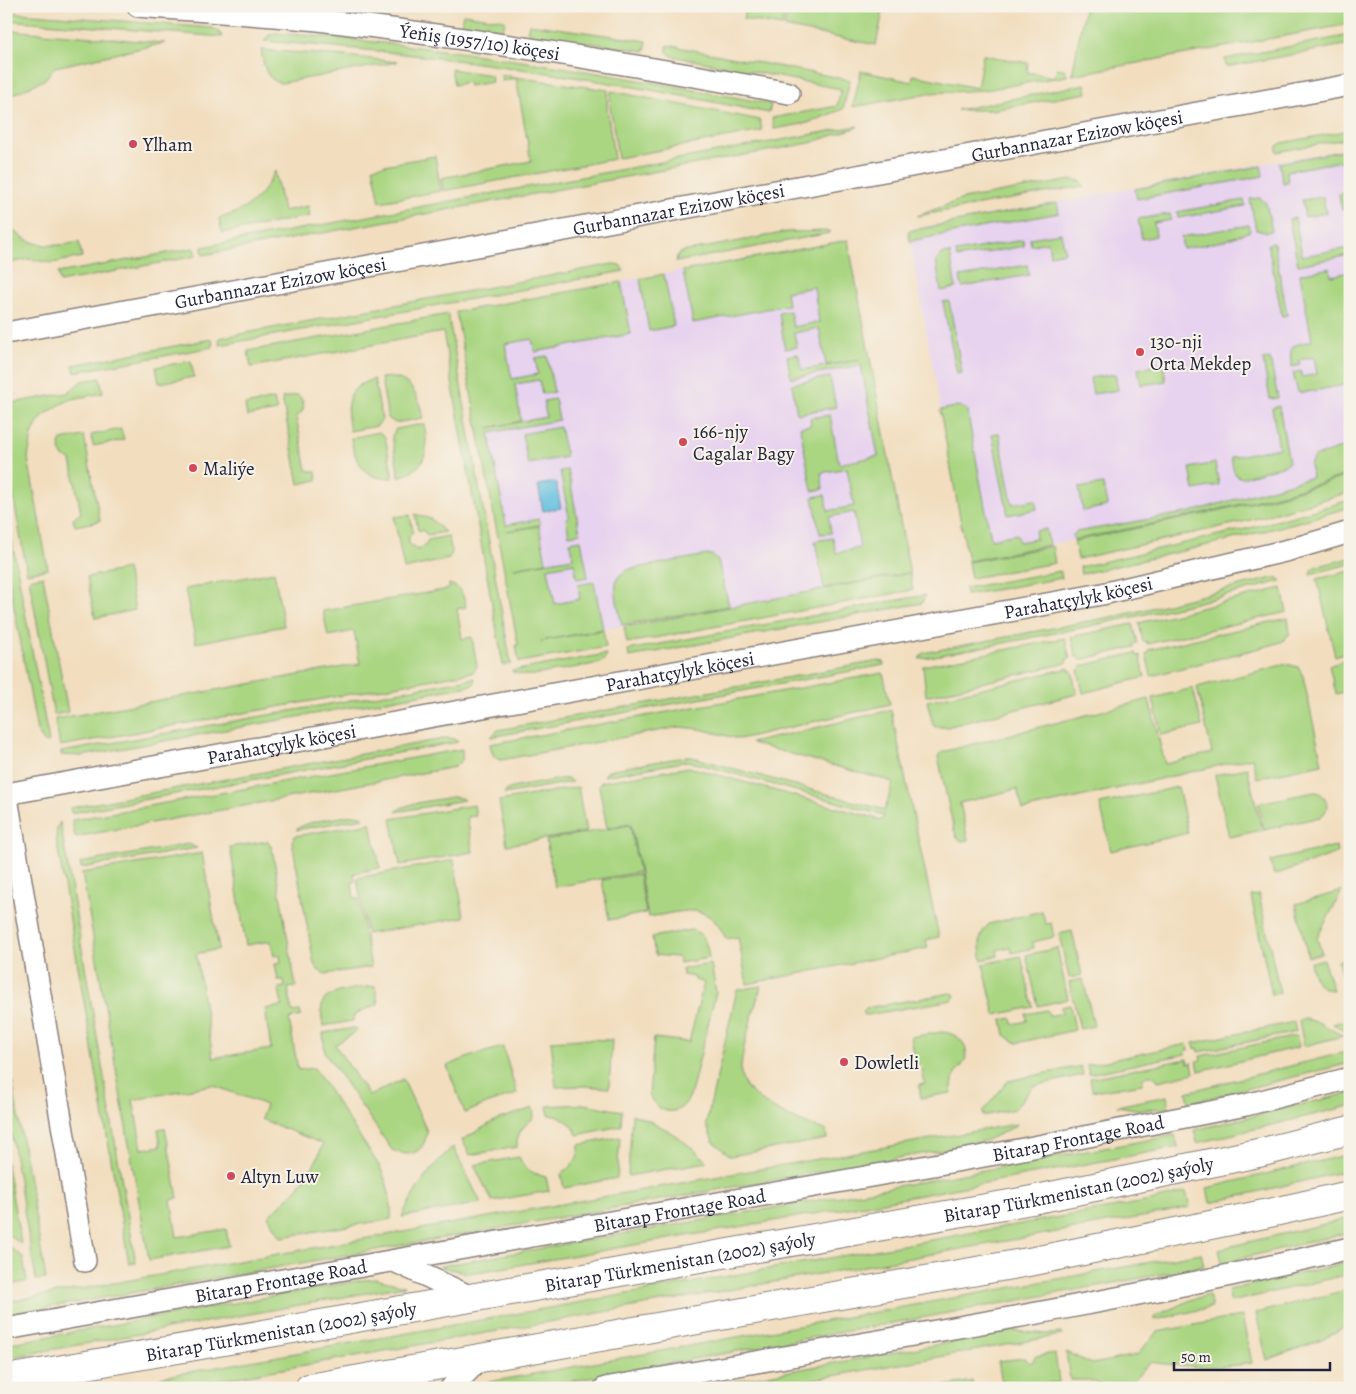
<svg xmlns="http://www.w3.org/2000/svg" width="1356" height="1394" font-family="Alegreya,serif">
  <rect width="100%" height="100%" fill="#f7f3e8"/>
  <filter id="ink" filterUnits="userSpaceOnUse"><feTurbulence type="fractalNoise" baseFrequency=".02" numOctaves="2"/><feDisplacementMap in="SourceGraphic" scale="10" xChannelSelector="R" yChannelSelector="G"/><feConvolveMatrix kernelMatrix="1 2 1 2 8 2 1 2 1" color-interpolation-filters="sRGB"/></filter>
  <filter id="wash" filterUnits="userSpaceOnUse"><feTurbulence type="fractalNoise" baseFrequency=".0096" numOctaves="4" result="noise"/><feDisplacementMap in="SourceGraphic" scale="20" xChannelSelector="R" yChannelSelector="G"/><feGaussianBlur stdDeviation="1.12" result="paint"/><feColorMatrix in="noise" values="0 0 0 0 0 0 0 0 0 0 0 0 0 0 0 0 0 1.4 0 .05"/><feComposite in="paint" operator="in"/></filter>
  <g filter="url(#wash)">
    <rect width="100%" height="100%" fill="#f2debf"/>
    <path fill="#e7d2ef" d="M1350,148V474L1272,497L1192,516L968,561L908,230Z
      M848,240L910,573L518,645L456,312Z"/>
    <path fill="#aad682" stroke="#667c5e" d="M309,6H376V12Z
      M746,6H786L782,26L743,19Z
      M788,6H884L876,45L784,27Z
      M1085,6H1350V24L1072,75Z
      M6,12L213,28L219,32L223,37L6,20Z
      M463,14L505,20L503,30L461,24Z
      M529,24L647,41L645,51L527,34Z
      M6,30L165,43L55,67L44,80L9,96L6,100Z
      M275,33C442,45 606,73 771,104L769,113C722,104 675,94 628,86C507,65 386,50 264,41L269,35Z
      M1350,35V44L1226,67L1225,59Z
      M667,45L850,80L843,109L808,123L774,129L772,118L837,106L841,89L672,56L667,52Z
      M261,50L345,56L397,62L281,83C264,79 264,64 261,50Z
      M983,55L1028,63L1027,72L1054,77L1057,68L1064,69L1067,74V76L985,90L930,93L853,107L861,71L912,82L913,75L977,88Z
      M451,69L491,75L492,82L469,86L468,82L454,85Z
      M501,75L608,90L607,107L614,159L443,191L441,178L531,161L516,78L502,81Z
      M1085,84L1087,93L992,110H957Z
      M611,91L760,120L762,131L618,158L610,106Z
      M857,126L858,127L810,143L203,255L202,247Z
      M1350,130V138L1277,152V146L1282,143Z
      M1350,149V171L1347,160L1287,171L1288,182L1283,183L1279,163Z
      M435,156L441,191L380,202L373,167Z
      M1261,166L1263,176L1137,199L1135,189Z
      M275,171L283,211L308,206L310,216L222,233L219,218C248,211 262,197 275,171Z
      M1072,180L1080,181L1084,186L917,216L963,199Z
      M1350,192V208L1342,210L1339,194Z
      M1323,197L1326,213L1305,217L1302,200Z
      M1260,198L1266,203L1272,231L1266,232L1256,230L1250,199Z
      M1244,200L1245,206L1178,218L1177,212Z
      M1057,203L1059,213L910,241L908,231Z
      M1170,214L1171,220L1154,223L1156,236L1142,239L1138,219Z
      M1295,218L1302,256L1350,248V255L1298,265L1289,219Z
      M6,222C27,248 49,248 79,242L82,257L52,263L29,259L6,264Z
      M1249,225L1250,231L1226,240L1183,249L1181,237Z
      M830,231V233L676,262L677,256L682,252L787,232Z
      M1061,233L1065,252L1050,255L1048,242L1031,245L1030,238Z
      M848,240L913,590L627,643L624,627L909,573L824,588L815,541L833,538L836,553L860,548L854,512L829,517L831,533L820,534L813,497L825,495L828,511L854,506L847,468L821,473L823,489L812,491L800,427L811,425L810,418L830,415L839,464L878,456L861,365L791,378L787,356L798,354L802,370L860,360L826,365L819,328L794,333L797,347L785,349L779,313L790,311L793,327L819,322L814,287L786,292L788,305L693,323L683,271Z
      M1023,240L1024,246L957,258L956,252Z
      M1274,243L1287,315L1282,316L1268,244Z
      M194,248L196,256L60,282L58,273Z
      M950,253L956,288L941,291L936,261L942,254Z
      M613,264L620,265L624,271L220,345L219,338Z
      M1027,265L1029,275L962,287L960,277Z
      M1330,268L1331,276L1350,272V384L1302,393L1298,392L1293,373L1301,371L1302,377L1317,374L1314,357L1299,360L1300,365L1292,367C1288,344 1293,345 1312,341L1300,274Z
      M664,274L674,326L649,331L640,279Z
      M621,282L631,334L535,352L532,339L505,344L512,379L538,374L535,358L547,356L554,392L542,394L539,380L515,384L521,421L488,428L546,417L544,401L555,399L559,420L489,433L506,525L539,519L540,525L507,531L539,526L546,562L514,568L573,558L570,542L581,540L588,577L577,579L574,563L548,568L555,604L580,599L578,585L594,582L603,629L541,641L603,630L606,647L519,662L516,645H518L456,312Z
      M949,301L962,373L957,374L943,302Z
      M448,314L511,664L503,665L443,332L251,367L248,351Z
      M212,339L213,347L75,372L73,365Z
      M1270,359L1278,398L1270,399L1263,360Z
      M191,361L194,377L159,383L156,367Z
      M1163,364L1166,381L1141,385L1138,369Z
      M1115,374L1118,390L1093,394L1090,378Z
      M830,377L836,407L797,414L792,384Z
      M100,378L103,393L72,399L61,404L43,416L36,426L32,435L28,458L48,569L27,573L6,456V404L67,393L82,381Z
      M381,378C410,374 418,394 423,418L395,423L388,418Z
      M374,379L382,419L377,426L350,431C345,406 345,387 374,379Z
      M298,395C306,402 305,412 296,417L307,470L316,472L317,480L299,484L282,398Z
      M274,399L277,411L247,416L245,405Z
      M960,406L967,410L991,539L1017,534L1019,542L1036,539L1035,531L1046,529L1049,545L968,561L940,410Z
      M1279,406L1289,462L1285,465L1242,478C1232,476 1233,465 1231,457L1279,448L1272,408Z
      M424,424C429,449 428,468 399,477L392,436L396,429Z
      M560,427L566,457L528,464L522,434Z
      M121,429L124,440L93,446L91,435Z
      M379,432L385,437L393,478C364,481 355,462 351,438Z
      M999,433L1012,504L1035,500L1037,509L1008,515L992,434Z
      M84,436L100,521L75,526L73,519L81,513L71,460L62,456L59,444L61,440Z
      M1350,445V474C1259,503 1167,521 1074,540L1073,535L1076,532L1191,512L1312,477L1310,464L1314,457Z
      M1215,463L1219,485L1194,490L1190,468Z
      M568,470L580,533L569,535L566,519L569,518L560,471Z
      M1350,475V492L1251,520L1078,559L1074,541C1167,522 1260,504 1350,475Z
      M1103,484L1107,506L1083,511L1079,488Z
      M1350,500V507C1261,534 1171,554 1081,574L1080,567L1254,527Z
      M6,509L49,742L45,743L37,731L6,564Z
      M415,514L431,519L445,532L427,535L424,531L418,530Z
      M410,515L413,532C409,535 408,539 409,544L418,550L426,545L428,540L448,536L452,552L449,559L404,569L394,517Z
      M1052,546L1055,563L971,578L968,562Z
      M707,555H712L718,561L729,606L622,625C620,614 611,585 619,576C622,573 626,571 630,569Z
      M1350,558V564L1310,574L1312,569L1315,567Z
      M127,569L135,610L95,618L87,577Z
      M1060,571L1062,578L966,595L965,588Z
      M1350,571V651L1335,656L1317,579Z
      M274,572L284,626L196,643L185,589Z
      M43,576L68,712L54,715L29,579Z
      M1273,578H1278L1281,581C1162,614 1040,636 919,659L923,653L1131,613Z
      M449,584C461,587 464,596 466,607L457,609L462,639L472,637L477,666L473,672L60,746L55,719L360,664L354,631L328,636L323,611L449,589Z
      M1282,588L1287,612L1147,644V641L1143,642L1139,623Z
      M925,595L922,603L629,657L628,650Z
      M1288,618L1290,633L1283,641L1275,644L1151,676L1146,654L1149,653L1148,650Z
      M1133,624L1138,643L1134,644L1135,647L1080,660L1079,657H1076L1071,637Z
      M1065,638L1070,659H1066L1067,663L926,696L923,666Z
      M1136,653L1137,656L1140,655L1145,677L1083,693L1078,670L1081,669V666Z
      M606,654V658L600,663L534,675H523L512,672V671Z
      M1350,658V720L1343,692L1336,694L1329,666Z
      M879,661L883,662L884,665L491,737L498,730Z
      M1286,664L1298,667L1303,676L1322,764L1257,778L1252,758L1023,810L1017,789L960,803L968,840L962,841L957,838L954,830L938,756L942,752L1149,699L1165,764L1212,753L1197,687Z
      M1069,668V671H1072L1077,694L947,727H935L933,725L927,701Z
      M883,673L890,704L739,739L700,729L679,727L501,760C492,758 492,752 490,744Z
      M475,678L474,684L469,686L81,756L61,755V752Z
      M1193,688L1202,726L1161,735L1153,698Z
      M891,710L939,937L926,940L928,948L747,984L738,937L726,939C708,899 684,912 648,917L631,824L607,828L599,786L601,782L689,767L882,820L884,815L688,761L604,776L607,772L614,769L685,757H692L885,810L893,782L751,743Z
      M448,738L454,739L458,742L71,813L70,808Z
      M462,749V760L455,767L75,837L72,820Z
      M1247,768L1262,830L1229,837L1215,775Z
      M560,779H569L572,782L504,794L506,791L512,788Z
      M578,787L586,832L507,845L499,801Z
      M1178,787L1188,833L1111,851L1100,804Z
      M1315,792L1320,793C1328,800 1330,811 1320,817L1264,830L1258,803Z
      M452,797L461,798L464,800L396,812C402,803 439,800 452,797Z
      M474,805L476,816L467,817L473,852L400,865L391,819Z
      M353,815L362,816L364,818L296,830C303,821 340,818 353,815Z
      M60,822L136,1263L129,1264L56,838L57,828Z
      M371,823L380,868L354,873L355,882L352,883L354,898H358L371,967L325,974L318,970L314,964L292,841L295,836Z
      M630,825L639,872L555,887L546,840Z
      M268,841L272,848L296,987L288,988L292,1012L300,1011L301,1016L289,1019L298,1070L314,1068L380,1167C388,1185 392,1199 391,1219L281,1237L268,1216C294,1194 312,1176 323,1144L261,1119L266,1105L212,1085L133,1100L142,1149L161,1146L158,1129L165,1128L178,1198L171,1200L177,1237L226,1229L229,1246L149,1260L82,873L202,853L219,949L196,954L213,1058L271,1049L265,1009L282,1006L279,988L285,987L284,980H278L275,964L281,963L280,955L274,956L271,941L246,945L230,847Z
      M189,844L197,848L81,868L80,863Z
      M1336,846L1337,853L1274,875L1270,861Z
      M454,860L464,917L367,934L357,878Z
      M639,874L646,913L609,920L602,880Z
      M1342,891L1317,938L1322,953L1308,957L1296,904Z
      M1259,895L1280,993L1272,995L1251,896Z
      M1042,911L1046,924L1051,923L1054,937L1033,942L1034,948L1012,953L1010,947L997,950L998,956L982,960C979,946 978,934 989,924Z
      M691,930C705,933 707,945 709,958L680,963L679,958L676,957L655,955L652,937Z
      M1072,931L1082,975L1069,978L1059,934Z
      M1057,948L1068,999L1038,1006L1026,955Z
      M1021,956L1033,1007L995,1015L983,964Z
      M1350,957V985L1345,986L1338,961Z
      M1323,959L1333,990C1316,989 1314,977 1310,963Z
      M711,964L716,992L691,1093C683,1116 660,1118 649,1095L654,1038L689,1042L704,983L695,980V977L683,975L682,969Z
      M1083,979L1094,1026L1080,1029L1069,982Z
      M375,986L378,1004L355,1014L353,1018V1021L323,1026C322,1019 320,1009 323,1002C329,990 362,988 375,986Z
      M761,986C756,1004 736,1064 742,1079C750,1102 804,1125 826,1130L827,1139L730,1156L713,1141L706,1124L737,990Z
      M951,993L954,994L955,996L952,1000L867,1015H864L863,1012L866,1008Z
      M1070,1005L1075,1030L1017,1043L1005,1035L1002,1020L1012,1018L1013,1024L1027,1021L1026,1014L1047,1010L1049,1016L1062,1013L1061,1007Z
      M1305,1019L1320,1023L1343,1036L1304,1046L1299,1021Z
      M1350,1019V1034L1333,1024Z
      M1294,1022L1296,1032L1199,1052L1198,1048L1195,1049L1193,1043Z
      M356,1028L358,1030L335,1045L369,1096L403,1079L427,1131C425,1152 411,1159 392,1150L325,1053L323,1033Z
      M941,1032C958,1032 973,1047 963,1064C961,1068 957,1070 955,1073C953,1080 952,1087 951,1093L921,1098L919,1085L925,1084L921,1064H916L911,1037Z
      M1297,1036L1299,1047L1199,1071L1197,1061L1201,1060L1200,1056Z
      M581,1039L612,1040L609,1088L584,1086L556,1087L551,1041Z
      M1187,1044L1189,1050L1185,1051L1186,1054L1089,1074L1087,1065Z
      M6,1045L46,1279L36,1280L6,1105Z
      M503,1047L517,1094L491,1102L465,1113L447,1066L474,1055Z
      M1350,1051V1063L1189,1103L1187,1092Z
      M1187,1059L1188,1063H1192L1194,1073L1158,1081C1153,1072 1143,1073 1142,1084L1100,1091L1092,1090L1090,1078Z
      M1081,1066L1083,1075L1033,1086L1015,1109L983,1116V1111L1008,1081Z
      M1350,1093V1106L1197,1143L1194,1130Z
      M1167,1096L1169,1108L1141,1110L1117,1106Z
      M584,1104L622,1111L621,1126L577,1135C573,1122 562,1117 549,1115L547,1106Z
      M533,1108L534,1118C524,1125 516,1133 517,1147L470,1155L462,1140L496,1120Z
      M632,1114C661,1124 686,1140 707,1162L628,1176Z
      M1016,1124V1126L987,1140L972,1145L6,1315V1302Z
      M1175,1135L1178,1147L883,1202L490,1270L468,1273L440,1267V1266L881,1189Z
      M620,1137L617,1178L564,1188L561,1174C571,1166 580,1159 579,1145Z
      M453,1147L481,1203L402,1217C414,1190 431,1166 453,1147Z
      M1350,1154V1170L1210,1203L1207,1188Z
      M519,1157C524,1169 533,1174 546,1177L549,1191L492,1201L474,1165Z
      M6,1160L21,1244L6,1233Z
      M1186,1192L1190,1207L1153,1215L175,1388H163L161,1377L1150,1201Z
      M1350,1218V1232L1222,1263L1219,1249Z
      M6,1245L23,1257L27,1282L6,1285Z
      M1201,1253L1204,1266L1180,1271L534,1388H476L489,1382Z
      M1350,1262V1274L1231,1302L1228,1290Z
      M376,1279L405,1286L6,1358V1344L363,1280Z
      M1350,1289V1323L1324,1339L1267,1360L1256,1313Z
      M1209,1295L1212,1307L1155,1320V1316L1193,1299Z
      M1242,1316L1252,1363C1217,1369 1185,1367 1150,1362L1127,1388H1106L1098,1383L1089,1380H1070L1066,1352L1092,1364L1137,1355L1157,1332Z
      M1013,1331L1048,1334L1061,1333L1062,1335L765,1388H695Z
      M1055,1353L1059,1382L1015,1388H1003L998,1361L1024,1358L1029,1363L1032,1362L1036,1356Z
      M972,1381L973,1388H934Z"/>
    <path fill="#60bfdf" stroke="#41708d" d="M556,482L561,508L543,511L538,485Z"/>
  </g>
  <g filter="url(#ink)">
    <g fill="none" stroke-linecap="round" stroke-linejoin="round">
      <defs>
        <g id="street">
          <path id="s1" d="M138,6C201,11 264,14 326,21C482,39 636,65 789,93"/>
          <path id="s2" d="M6,333L1350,85"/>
          <path d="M6,792L85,1261"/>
          <path id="s3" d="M6,794L1102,594L1289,550L1350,532"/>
          <path d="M394,1261L471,1297"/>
          <path id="s4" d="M6,1329L1018,1150L1246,1105L1350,1078"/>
          <path d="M451,1388L482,1357"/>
          <path d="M605,1388C854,1344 1104,1307 1350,1248"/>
        </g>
        <g id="primary">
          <path id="s5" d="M6,1379L1032,1200L1263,1152L1350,1130"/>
          <path d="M309,1388L1034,1261L1274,1212L1350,1195"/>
        </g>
      </defs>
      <use href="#street" stroke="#8a807d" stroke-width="24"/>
      <use href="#primary" stroke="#8a807d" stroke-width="30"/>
      <use href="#street" stroke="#fff" stroke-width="21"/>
      <use href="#primary" stroke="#fff" stroke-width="28"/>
    </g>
  </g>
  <g fill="#d1495b" stroke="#f7f3e8" stroke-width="2">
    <circle cx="133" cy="144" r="5"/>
    <circle cx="1140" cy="352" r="5"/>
    <circle cx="683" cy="442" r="5"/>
    <circle cx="193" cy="468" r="5"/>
    <circle cx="844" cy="1062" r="5"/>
    <circle cx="231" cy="1176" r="5"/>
  </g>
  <g text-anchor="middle" stroke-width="4" stroke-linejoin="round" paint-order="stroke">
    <g font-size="19" fill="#22223b" stroke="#f7f3e8">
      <text dy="7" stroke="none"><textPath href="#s1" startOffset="344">Ýeňiş (1957/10) köçesi</textPath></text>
      <text dy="7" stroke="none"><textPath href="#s2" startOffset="1089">Gurbannazar Ezizow köçesi</textPath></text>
      <text dy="7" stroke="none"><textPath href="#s2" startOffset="684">Gurbannazar Ezizow köçesi</textPath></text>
      <text dy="7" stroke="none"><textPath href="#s2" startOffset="279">Gurbannazar Ezizow köçesi</textPath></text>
      <text dy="7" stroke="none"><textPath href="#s3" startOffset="1090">Parahatçylyk köçesi</textPath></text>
      <text dy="7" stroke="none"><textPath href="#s3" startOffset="685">Parahatçylyk köçesi</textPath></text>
      <text dy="7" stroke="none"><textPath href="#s3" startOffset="280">Parahatçylyk köçesi</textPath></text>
      <text dy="7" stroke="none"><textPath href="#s4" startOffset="1089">Bitarap Frontage Road</textPath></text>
      <text dy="7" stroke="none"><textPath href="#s5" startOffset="1089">Bitarap Türkmenistan (2002) şaýoly</textPath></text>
      <text dy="7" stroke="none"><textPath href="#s4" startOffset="684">Bitarap Frontage Road</textPath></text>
      <text dy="7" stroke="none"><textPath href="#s5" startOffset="684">Bitarap Türkmenistan (2002) şaýoly</textPath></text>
      <text dy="7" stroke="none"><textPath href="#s4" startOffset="279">Bitarap Frontage Road</textPath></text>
      <text dy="7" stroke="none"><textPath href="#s5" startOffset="279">Bitarap Türkmenistan (2002) şaýoly</textPath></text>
    </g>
    <g font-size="19" fill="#22223b" stroke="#f7f3e8" text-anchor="start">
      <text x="143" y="151">Ylham</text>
      <text x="1150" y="348">130-nji<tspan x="1150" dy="22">Orta Mekdep</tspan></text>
      <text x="693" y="438">166-njy<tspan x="693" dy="22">Cagalar Bagy</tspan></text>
      <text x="203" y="475">Maliýe</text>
      <text x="854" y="1069">Dowletli</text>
      <text x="241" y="1183">Altyn Luw</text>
    </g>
  </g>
  <rect width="1356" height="1394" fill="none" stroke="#f7f3e8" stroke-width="25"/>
  <path d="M1174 1362v8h156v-8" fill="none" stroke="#22223b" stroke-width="2.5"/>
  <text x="1181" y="1362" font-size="15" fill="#22223b" stroke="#f7f3e8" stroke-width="4" paint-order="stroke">50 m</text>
</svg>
